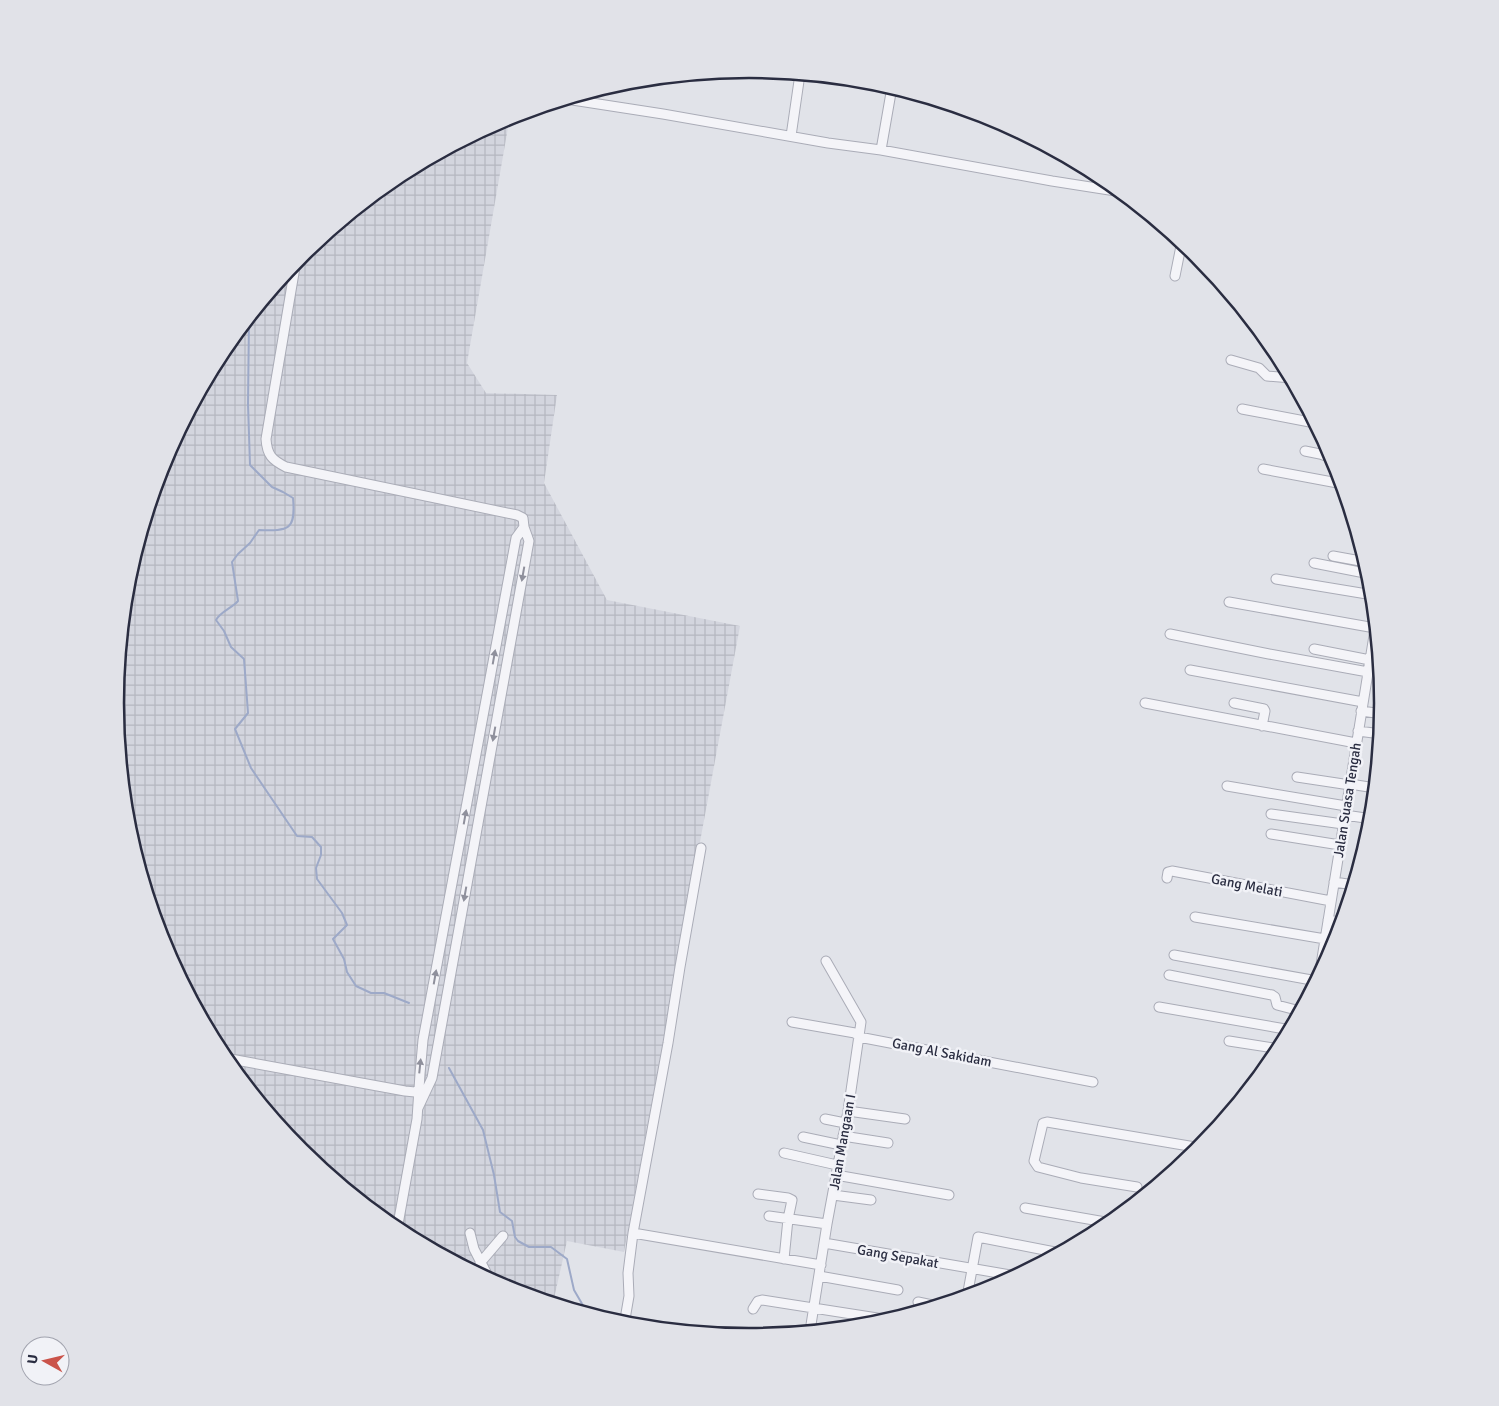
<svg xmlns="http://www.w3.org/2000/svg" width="1499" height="1406" font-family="Signika,sans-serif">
  <defs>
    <pattern id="industrial-grid" width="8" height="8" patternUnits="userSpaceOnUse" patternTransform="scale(1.25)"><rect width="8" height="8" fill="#d3d5de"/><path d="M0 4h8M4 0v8" fill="none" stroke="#b5b7c0"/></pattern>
  </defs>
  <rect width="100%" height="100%" fill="#e1e3e9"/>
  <path fill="url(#industrial-grid)" d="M510,116L467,363L486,393L557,395L544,483L607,600L740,626L624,1252L567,1241L553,1303L507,1289L397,1230L301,1151L222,1055L163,945L127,826L115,703L128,579L164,460L222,350L301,254L397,175Z"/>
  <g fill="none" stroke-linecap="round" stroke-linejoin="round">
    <path stroke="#9da9c8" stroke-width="2" d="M249,318L248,404L250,465L272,487L283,492L293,498C296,530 289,531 259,530L250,543L238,554L232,562L238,601C232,608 220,612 216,620L224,631L231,647L244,659L248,713L235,729L251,768L297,836L312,837L321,847V855L316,868L317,879L342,913L347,925L333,939L344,959L347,972L356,986L371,993H384L409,1003
      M449,1068L483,1130L494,1175L500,1212L512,1221L515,1237L518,1241L529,1247H551L567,1259L574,1290L588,1314"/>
    <defs>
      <path id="minor" d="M566,99L663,114L828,143L881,150L1052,181L1122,192
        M791,136L800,74
        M881,150L892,87
        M296,261L266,439C267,455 272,460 286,467L517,515L523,518L524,527L529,541L432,1078L418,1108
        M1175,276L1182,241
        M1231,360L1259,368L1267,376L1292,378
        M1242,409L1315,423
        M1305,451L1320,454L1335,459
        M1263,469L1343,484
        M1333,556L1366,562
        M1314,563L1370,574
        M1276,579L1373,595
        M1229,602L1375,628
        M1170,634L1269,654L1368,672
        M1314,649L1370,660
        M1369,665L1380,667
        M1190,670L1363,702
        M1145,703L1356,743
        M1234,703L1264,709L1265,711L1262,726
        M1361,711L1383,714
        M1358,731L1381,734
        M1297,777L1350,785
        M1350,784L1375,788
        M1227,786L1346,806
        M1271,814L1343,824
        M1345,815L1372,819
        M1271,834L1340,845
        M1167,878L1168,872L1172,871L1331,901
        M1334,882L1354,885
        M1195,917L1325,939
        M1328,920L1343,922
        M1174,955L1317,981
        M1169,975L1272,995L1275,997L1277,1005L1300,1011
        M1319,977L1376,623
        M1159,1007L1291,1030
        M792,1022L855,1033L859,1037L1093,1082
        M1229,1041L1280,1049
        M225,1058L405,1091L425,1093
        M848,1111L905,1119
        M825,1119L845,1123
        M843,1136L888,1143
        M803,1137L841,1145
        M784,1153L837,1165
        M836,1175L949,1195
        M1137,1187L1081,1178L1038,1167L1034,1161L1043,1123L1047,1122L1201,1148
        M758,1194L788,1198L792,1200L788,1219L784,1259
        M833,1195L871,1200
        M1025,1208L1111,1223
        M769,1216L827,1224
        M397,1230L417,1119L420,1074L423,1040L516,538L524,527
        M470,1233L474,1249L490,1280
        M633,1233L821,1265
        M824,1243L1016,1276
        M480,1263L503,1236
        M819,1276L898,1290
        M967,1297L978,1237L1060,1253
        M918,1302L937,1306
        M753,1309L758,1301L762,1300L890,1320
        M624,1325L629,1296L628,1273L633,1233L668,1043L680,967L701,848
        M810,1331L827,1224L848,1111L861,1022L826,961"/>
    </defs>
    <use href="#minor" stroke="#aaacb7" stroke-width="11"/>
    <use href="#minor" stroke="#f4f4f8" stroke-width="9"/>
  </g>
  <defs><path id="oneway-solid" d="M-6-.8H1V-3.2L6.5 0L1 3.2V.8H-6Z" transform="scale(1.25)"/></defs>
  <g fill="#8f909c">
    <use href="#oneway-solid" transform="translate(523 574) rotate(100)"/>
    <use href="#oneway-solid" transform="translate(494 657) rotate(-80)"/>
    <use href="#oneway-solid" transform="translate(494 734) rotate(100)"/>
    <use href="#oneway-solid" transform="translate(465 817) rotate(-80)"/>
    <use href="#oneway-solid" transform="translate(465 894) rotate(100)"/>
    <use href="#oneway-solid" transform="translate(435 977) rotate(-80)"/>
    <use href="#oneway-solid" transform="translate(420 1066) rotate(-84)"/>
  </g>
  <g text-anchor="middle" stroke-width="5" stroke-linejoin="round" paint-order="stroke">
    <g font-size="14" fill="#2a2d41" stroke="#f1f2f7">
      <text transform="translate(1347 800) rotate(-81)" y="5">Jalan Suasa Tengah</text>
      <text transform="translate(1247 885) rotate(11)" y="5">Gang Melati</text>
      <text transform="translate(942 1052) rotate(11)" y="5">Gang Al Sakidam</text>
      <text transform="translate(842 1142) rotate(-80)" y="5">Jalan Mangaan I</text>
      <text transform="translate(898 1256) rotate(10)" y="5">Gang Sepakat</text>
    </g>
  </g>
  <path d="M0 0H1499V1406H0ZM124 703a625 625 0 1 1 1250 0a625 625 0 1 1-1250 0Z" fill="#e1e2e8" fill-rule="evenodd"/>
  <path fill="none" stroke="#2a2d41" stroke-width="2.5" d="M124 703a625 625 0 1 1 1250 0a625 625 0 1 1-1250 0Z"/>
  <g transform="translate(45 1361) rotate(278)"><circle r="24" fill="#f1f2f7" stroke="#a1a3ae"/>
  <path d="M0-4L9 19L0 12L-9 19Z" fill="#ca534a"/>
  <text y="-8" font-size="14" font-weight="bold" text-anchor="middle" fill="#2a2d41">U</text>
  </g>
</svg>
